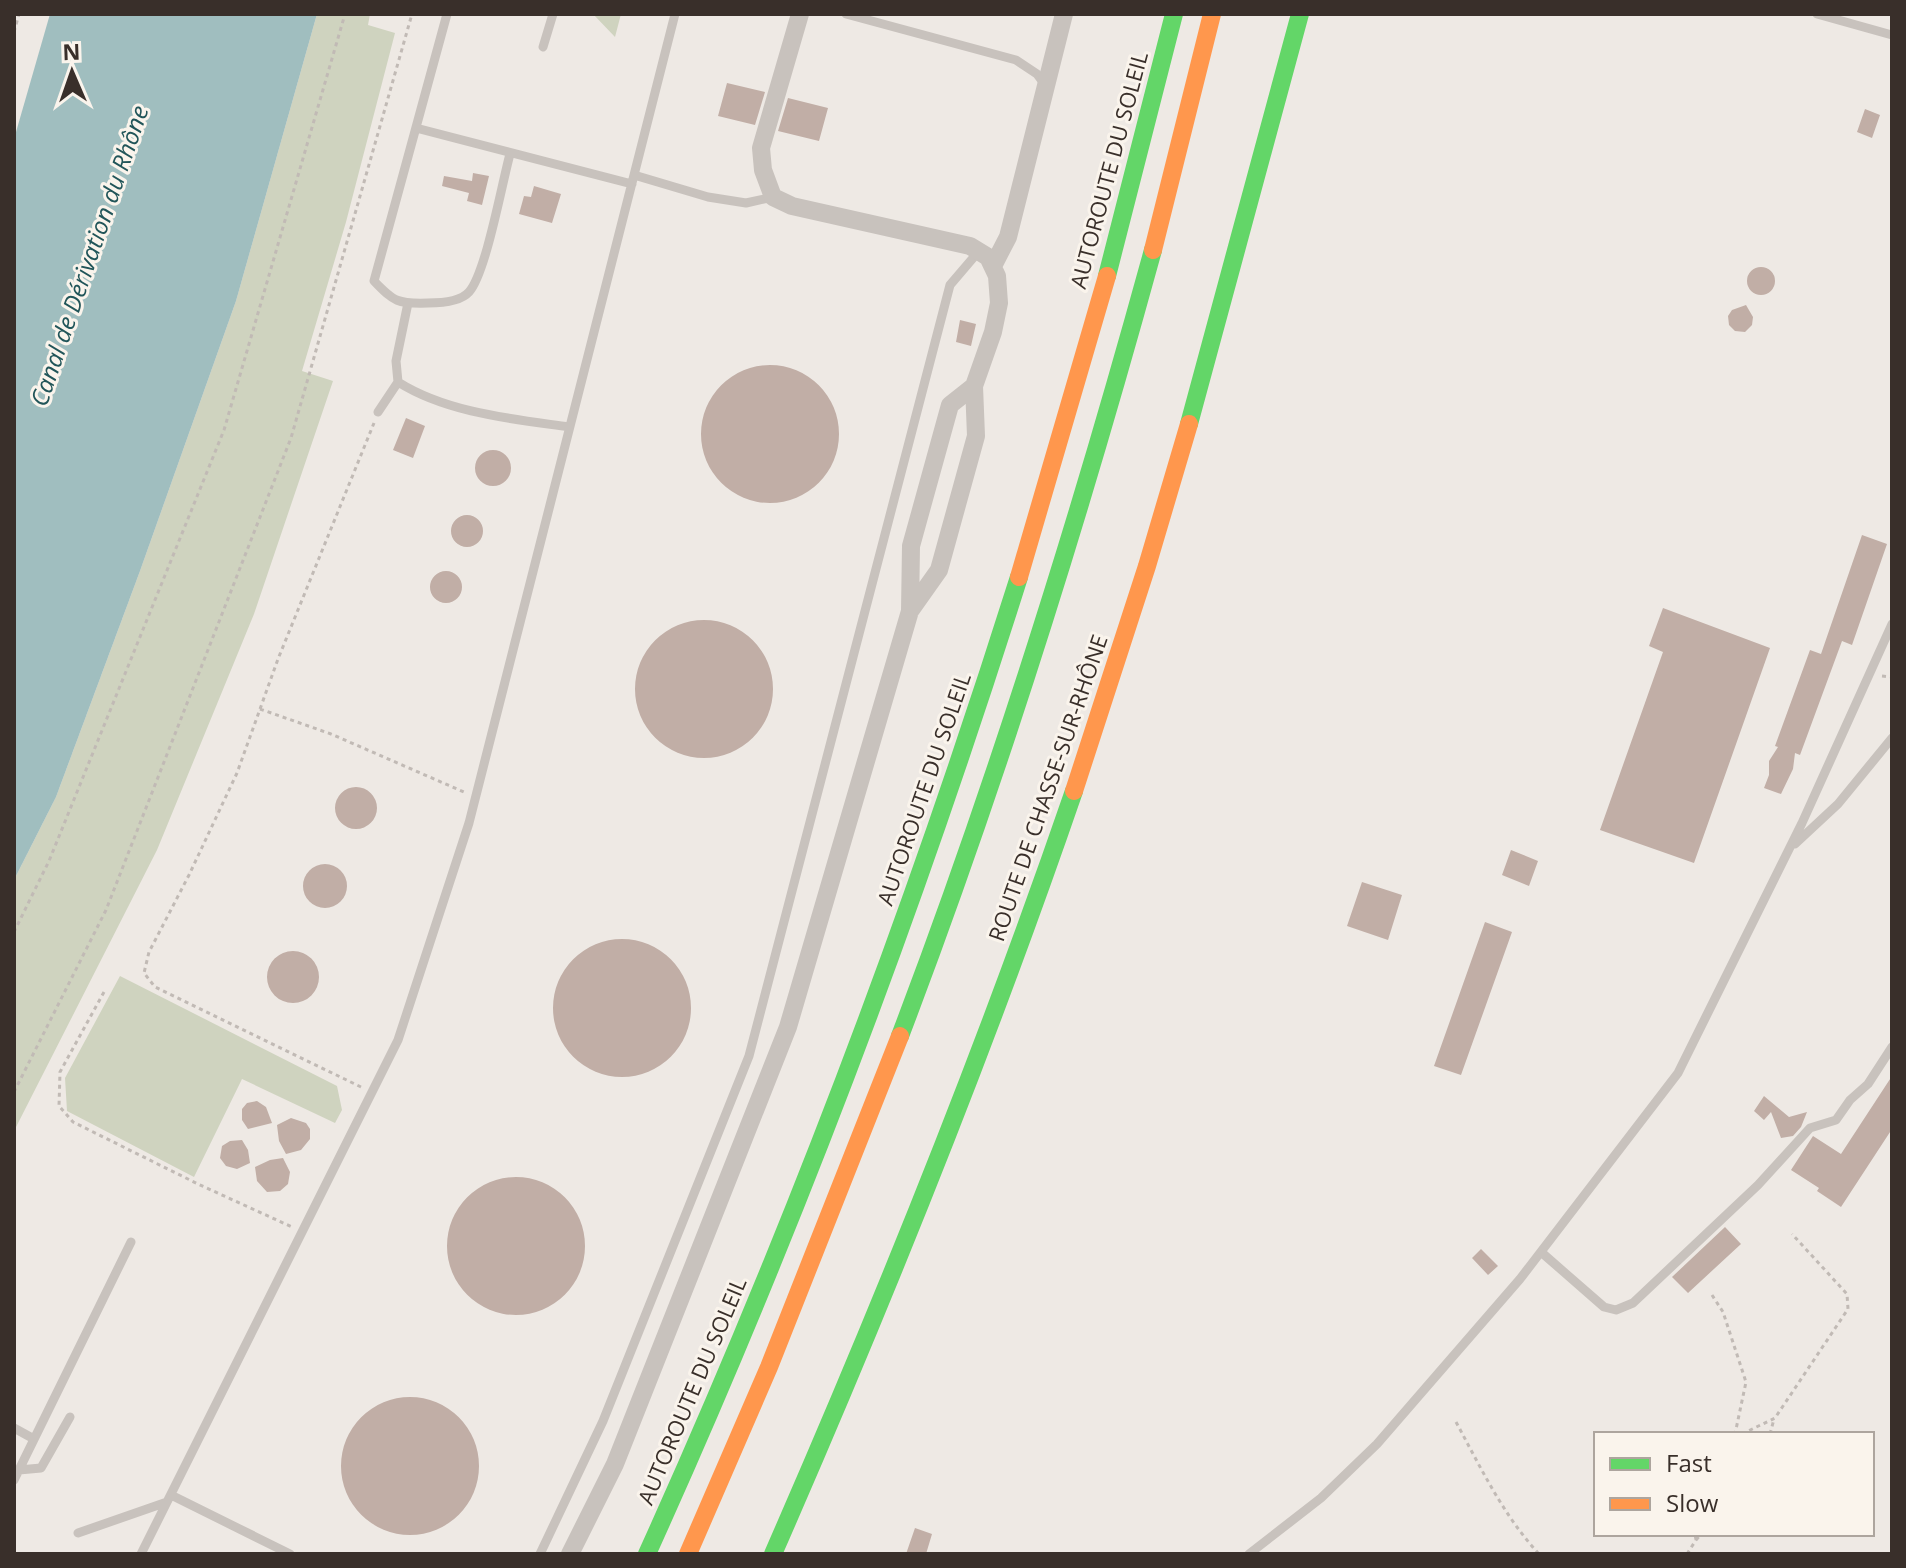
<svg xmlns="http://www.w3.org/2000/svg" width="1906" height="1568" font-family="'Open Sans',sans-serif">
  <rect width="100%" height="100%" fill="#eee9e4"/>
  <path fill="#cfd3bf" d="M317,14H370L368,25L395,33L346,222L302,371L333,381L254,614L157,850L14,1131V880L56,797L140,571L236,301Z
    M593,14H621L615,37Z
    M120,976L337,1086L342,1110L335,1123L242,1079L194,1177L67,1111L65,1078Z"/>
  <path fill="#a0bebf" d="M50,14H317L236,301L140,571L56,797L14,880V139Z"/>
  <path fill="#c1aea6" d="M727,83L765,92L755,125L718,116Z
    M788,98L828,108L819,141L778,131Z
    M1865,109L1880,115L1872,138L1857,132Z
    M473,173L489,176L482,205L467,201L469,193L442,186L444,176L472,181Z
    M534,186L561,194L552,223L519,214L524,196L531,197Z
    M1747 281a14 14 0 1 1 28 0a14 14 0 1 1-28 0Z
    M1746,305L1753,317L1752,325L1745,332L1735,331L1729,325L1728,316L1732,310Z
    M960,320L976,324L971,346L956,342Z
    M701 434a69 69 0 1 1 138 0a69 69 0 1 1-138 0Z
    M406,418L425,426L413,458L393,450Z
    M475 468a18 18 0 1 1 36 0a18 18 0 1 1-36 0Z
    M451 531a16 16 0 1 1 32 0a16 16 0 1 1-32 0Z
    M1862,535L1887,544L1852,645L1842,641L1800,755L1795,753L1793,769L1781,794L1764,788L1769,775V761L1778,747L1775,746L1810,650L1821,654Z
    M430 587a16 16 0 1 1 32 0a16 16 0 1 1-32 0Z
    M1663,608L1770,648L1694,863L1600,830L1663,652L1649,646Z
    M635 689a69 69 0 1 1 138 0a69 69 0 1 1-138 0Z
    M335 808a21 21 0 1 1 42 0a21 21 0 1 1-42 0Z
    M1511,850L1538,861L1529,886L1502,875Z
    M303 886a22 22 0 1 1 44 0a22 22 0 1 1-44 0Z
    M1362,882L1402,895L1388,940L1347,926Z
    M1485,922L1512,932L1461,1075L1434,1066Z
    M553 1008a69 69 0 1 1 138 0a69 69 0 1 1-138 0Z
    M267 977a26 26 0 1 1 52 0a26 26 0 1 1-52 0Z
    M1892,1076V1129L1841,1207L1817,1191L1819,1188L1791,1170L1813,1136L1841,1154Z
    M1764,1096L1789,1117L1807,1112L1801,1127L1793,1136L1781,1138L1771,1112L1764,1120L1754,1111Z
    M257,1101L266,1107L272,1123L248,1129L242,1120V1109L247,1103Z
    M291,1118L306,1123L310,1129V1139L301,1150L286,1154L279,1141L277,1125Z
    M242,1140L248,1150L250,1163L237,1169L226,1166L220,1158L222,1146L230,1141Z
    M283,1158L290,1172L288,1184L280,1191L267,1192L257,1181L255,1167L270,1160Z
    M447 1246a69 69 0 1 1 138 0a69 69 0 1 1-138 0Z
    M1725,1227L1741,1244L1688,1293L1672,1277Z
    M1481,1249L1498,1266L1488,1275L1472,1258Z
    M341 1466a69 69 0 1 1 138 0a69 69 0 1 1-138 0Z
    M915,1528L932,1534L926,1554H906Z"/>
  <g fill="none" stroke-linecap="round" stroke-linejoin="round">
    <path stroke="#c1bab5" stroke-width="3" stroke-dasharray="4 4" stroke-linecap="butt" d="M14,32L19,14
      M1882,676L1892,677
      M260,709L331,734L464,792
      M14,932L49,861L224,430L345,14
      M104,992L60,1072L59,1106L73,1122L198,1184L292,1227
      M361,1087L155,987L144,973L149,952L189,875L237,773L278,659L374,423
      M14,1092L106,910L291,438L412,14
      M1712,1295L1723,1312L1746,1382L1735,1434
      M1456,1422C1481,1468 1503,1515 1539,1554
      M1742,1434L1775,1418L1848,1309L1847,1294L1792,1234
      M1770,1434L1774,1419
      M1696,1540L1701,1534
      M1687,1554L1696,1540L1695,1534"/>
    <path stroke="#c8c2bd" stroke-width="9" d="M447,14L374,281C394,302 398,304 428,303C441,303 460,302 469,292C486,273 502,183 510,154
      M846,14L1016,60L1037,74L1046,86
      M1817,14L1892,35
      M543,47L553,14
      M416,128L632,184
      M634,175L708,197L746,203L773,197
      M408,303L396,361L398,382C447,413 513,419 569,427
      M378,412L398,382
      M1795,844L1838,804L1892,738
      M1541,1252L1604,1307L1616,1310L1633,1303L1758,1185L1810,1128L1836,1120L1850,1100L1868,1084L1892,1047
      M14,1428L34,1439
      M19,1470L41,1468L70,1417
      M14,1480L131,1242
      M171,1495L290,1554
      M78,1533L167,1502
      M141,1554L398,1040L469,823L675,14
      M540,1554L603,1421L749,1056L950,285L979,251
      M1249,1554L1321,1498L1377,1444L1520,1279L1678,1073L1802,823L1892,624"/>
    <path stroke="#c8c2bd" stroke-width="18" d="M993,266L1008,237L1064,14
      M910,611L911,546L950,405L974,386
      M570,1554L615,1464L788,1027L910,611L939,570L976,436L974,386L993,332L999,303L997,276L988,257L970,246L792,206L773,197L763,170L761,148L800,14"/>
    <path stroke="#63d668" stroke-width="18" d="M1107,276L1174,14
      M1189,424L1300,14
      M900,1036C998,779 1080,516 1153,250
      M647,1554C791,1236 914,910 1019,577
      M773,1554C883,1303 985,1050 1074,791"/>
    <path stroke="#ff974d" stroke-width="18" d="M1153,250L1212,14
      M1019,577L1107,276
      M1074,791L1147,566L1189,424
      M688,1554L769,1367L900,1036"/>
  </g>
  <g text-anchor="middle" stroke-width="6" stroke-linejoin="round" paint-order="stroke">
    <g font-size="22" fill="#392f2a" stroke="#faf4ec">
      <text transform="translate(1109 170) rotate(-75)" y="8">AUTOROUTE DU SOLEIL</text>
      <text transform="translate(1048 788) rotate(-71)" y="8">ROUTE DE CHASSE-SUR-RHÔNE</text>
      <text transform="translate(924 789) rotate(-71)" y="8">AUTOROUTE DU SOLEIL</text>
      <text transform="translate(692 1391) rotate(-67)" y="8">AUTOROUTE DU SOLEIL</text>
    </g>
    <g font-size="24" font-style="italic" fill="#215559" stroke="#faf4ec">
      <text transform="translate(90 256) rotate(-71)" y="8">Canal de Dérivation du Rhône</text>
    </g>
  </g>
  <rect width="1906" height="1568" fill="none" stroke="#392f2a" stroke-width="32"/>
  <rect x="1594" y="1432" width="280" height="104" fill="#faf4ec" stroke="#ada59e" stroke-width="2"/>
  <rect x="1610" y="1458" width="40" height="12" fill="#63d668" stroke="#ada59e" stroke-width="2"/>
  <text x="1666" y="1472" font-size="24" fill="#392f2a">Fast</text>
  <rect x="1610" y="1498" width="40" height="12" fill="#ff974d" stroke="#ada59e" stroke-width="2"/>
  <text x="1666" y="1512" font-size="24" fill="#392f2a">Slow</text>
  <g transform="translate(72 72) rotate(358)" stroke="#faf4ec" stroke-width="6" paint-order="stroke">
  <path d="M0-6L14 30L0 20L-14 30Z" fill="#392f2a"/>
  <text y="-12" font-size="22" font-weight="bold" text-anchor="middle" fill="#392f2a">N</text>
  </g>
</svg>
